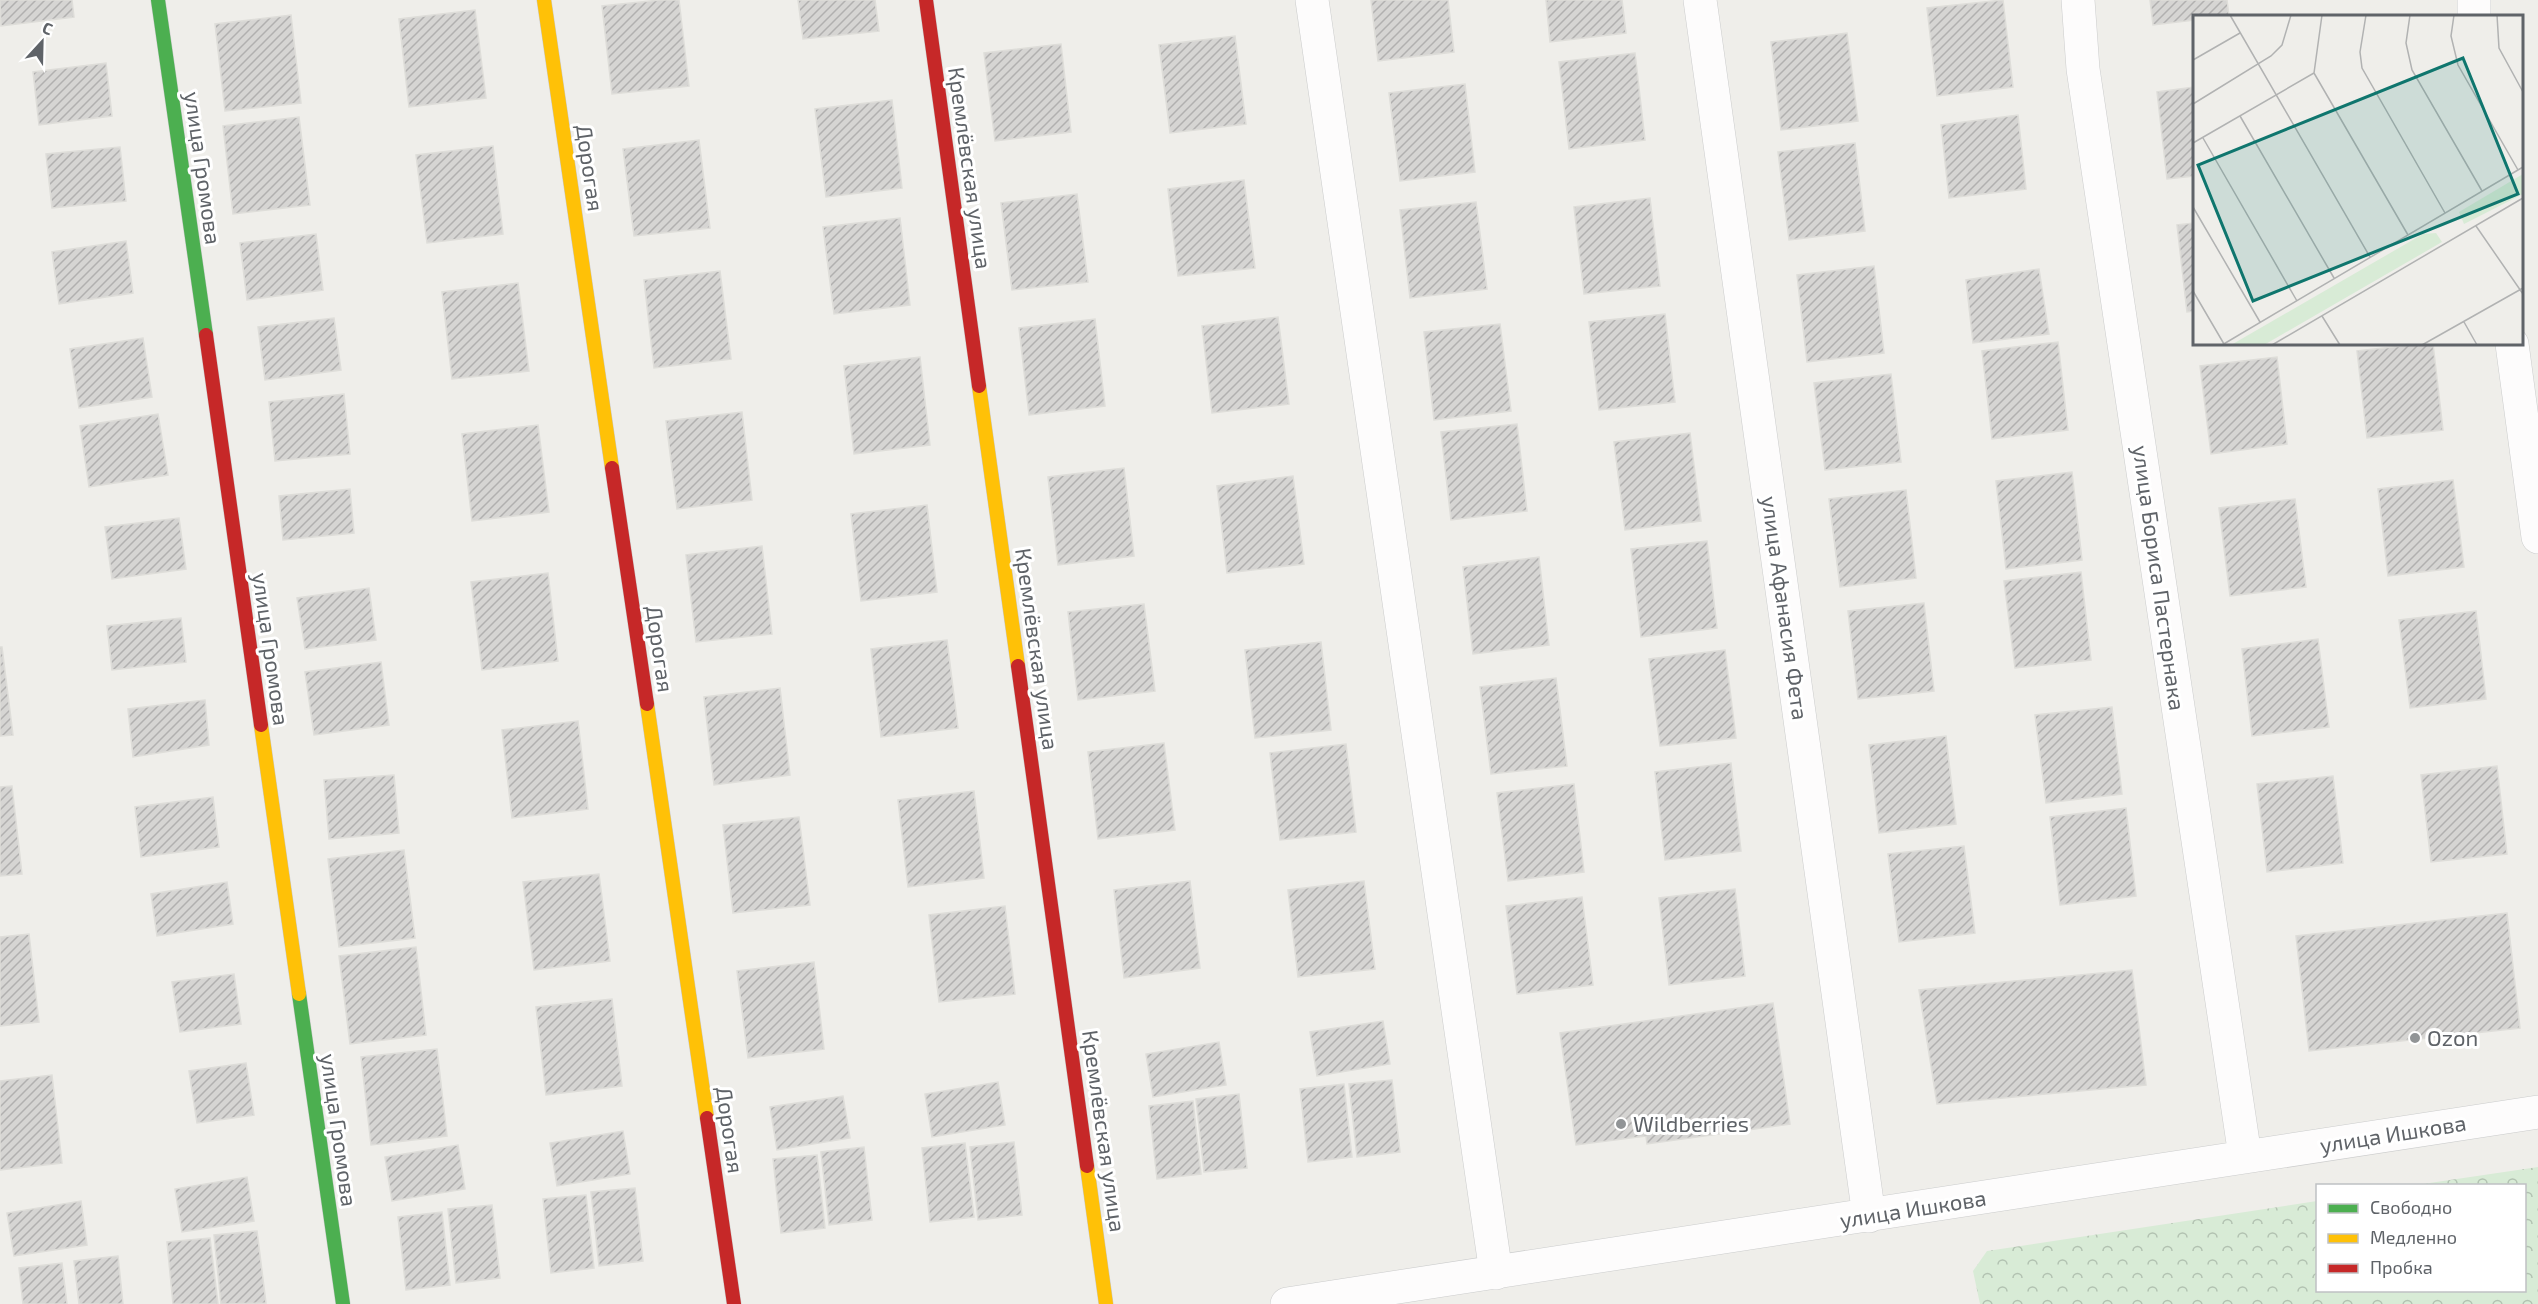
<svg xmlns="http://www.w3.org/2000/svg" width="2538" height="1304" font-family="'Exo 2',sans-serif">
  <defs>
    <pattern id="forest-crowns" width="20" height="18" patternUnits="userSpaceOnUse" patternTransform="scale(1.5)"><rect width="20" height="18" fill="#d8ebd6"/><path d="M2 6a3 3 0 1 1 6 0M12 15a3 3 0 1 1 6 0" fill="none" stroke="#b2c2b1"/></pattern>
    <pattern id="building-hatch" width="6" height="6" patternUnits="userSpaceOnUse" patternTransform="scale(1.5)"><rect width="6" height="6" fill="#d6d5d3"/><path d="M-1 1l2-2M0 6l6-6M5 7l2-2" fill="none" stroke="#b1b0af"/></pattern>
  </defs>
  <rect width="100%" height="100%" fill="#efeeea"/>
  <path fill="url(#forest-crowns)" d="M2538,1167V1304H1980L1973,1271L1987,1251L2317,1201L2318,1290H2524V1186L2416,1185Z"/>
  <path fill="url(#building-hatch)" stroke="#deddd9" stroke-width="1.5" d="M0,0H72L74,17L1,26Z
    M660,0H679L689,86L612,94L602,6Z
    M798,0H875L879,31L803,39Z
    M1371,0H1448L1454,52L1378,61Z
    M1546,0H1622L1626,33L1550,42Z
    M2003,0L2013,87L1937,96L1927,8Z
    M2150,0H2227L2229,16H2194V20L2153,25Z
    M475,10L486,98L409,107L399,19Z
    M291,15L301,103L225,111L215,24Z
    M1847,33L1858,121L1781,130L1771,42Z
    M1235,36L1246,124L1170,133L1159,45Z
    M1061,44L1071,132L995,141L984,53Z
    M1635,53L1645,140L1569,149L1559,62Z
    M106,63L112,116L39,125L33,72Z
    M1465,84L1475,172L1400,181L1389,93Z
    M2194,87V176L2167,179L2157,92Z
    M892,100L902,188L826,197L815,109Z
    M2018,115L2026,189L1949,198L1941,125Z
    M299,117L310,205L233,214L223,126Z
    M699,140L710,228L634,236L623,149Z
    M1855,143L1865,231L1789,240L1778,152Z
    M493,146L503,234L427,243L416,155Z
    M120,147L126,201L52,208L46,154Z
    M1244,180L1255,268L1178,276L1168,189Z
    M1077,194L1088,282L1012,290L1001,203Z
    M1650,198L1660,286L1584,294L1574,207Z
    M1476,202L1487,289L1410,298L1400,210Z
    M900,218L910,305L834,314L823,227Z
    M2194,223V311L2187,312L2177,225Z
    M316,234L323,290L247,300L240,243Z
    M126,241L133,293L59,304L52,252Z
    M1874,266L1884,353L1807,362L1797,275Z
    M2039,269L2049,334L1973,343L1966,280Z
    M720,271L731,359L654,368L644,280Z
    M518,283L529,371L452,379L442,292Z
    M1665,314L1675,402L1599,410L1589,322Z
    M1278,317L1289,404L1212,413L1202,326Z
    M334,318L341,370L265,380L258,327Z
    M1095,319L1105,406L1029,415L1019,328Z
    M1500,324L1511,411L1434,420L1424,332Z
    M143,338L152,397L79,408L70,349Z
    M2058,342L2068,430L1992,439L1982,351Z
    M2420,344H2433L2443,430L2367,438L2357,351Z
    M920,357L930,445L854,454L844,366Z
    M2277,357L2287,444L2211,454L2200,366Z
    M1891,374L1901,462L1825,470L1814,383Z
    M344,394L350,454L275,461L269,402Z
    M742,412L752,500L677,509L666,421Z
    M158,414L168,475L89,487L80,426Z
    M1517,424L1527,511L1451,520L1441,432Z
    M538,425L549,512L472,521L462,434Z
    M1690,433L1701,521L1625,530L1614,442Z
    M1124,468L1134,556L1058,565L1048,477Z
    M2072,472L2082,560L2006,569L1996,481Z
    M1293,476L1304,564L1227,573L1217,486Z
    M2453,480L2464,567L2388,576L2378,489Z
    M350,489L354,533L283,540L279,496Z
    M1906,490L1916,578L1840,587L1829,499Z
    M2295,499L2306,587L2230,596L2219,508Z
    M927,505L937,592L861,601L851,514Z
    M179,518L186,569L112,579L105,527Z
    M1707,541L1717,628L1641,637L1631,549Z
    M762,546L772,634L696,642L686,555Z
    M1539,557L1549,645L1473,654L1463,567Z
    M2081,572L2091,660L2015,668L2004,581Z
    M548,573L558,661L482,670L471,582Z
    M369,588L376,640L305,649L297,598Z
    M1924,603L1934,691L1858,699L1848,611Z
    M1144,604L1155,691L1078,700L1068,612Z
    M2476,611L2486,699L2410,708L2399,620Z
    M181,618L186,662L112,670L107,626Z
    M2318,639L2329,727L2252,736L2242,649Z
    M947,640L958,728L881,737L871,649Z
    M1321,642L1331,730L1255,738L1245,650Z
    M0,647H2L13,735L0,736Z
    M1725,650L1736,738L1660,746L1649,659Z
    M381,662L389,725L314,735L305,672Z
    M1556,678L1567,766L1491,774L1480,687Z
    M780,688L790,775L714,785L704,697Z
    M205,700L209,745L133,757L128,709Z
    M2112,707L2122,794L2046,803L2035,715Z
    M578,721L588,809L512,818L502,730Z
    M1946,736L1956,824L1879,833L1869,745Z
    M1164,743L1175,830L1098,839L1088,752Z
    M1346,744L1356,832L1280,840L1270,753Z
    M1731,763L1741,851L1665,860L1655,772Z
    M2497,766L2507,854L2431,862L2421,775Z
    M394,775L399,833L329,839L324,780Z
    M2333,776L2343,863L2267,872L2257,784Z
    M1574,784L1584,872L1508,881L1497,793Z
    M12,786L22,874L0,876V787Z
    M974,791L984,878L908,887L898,800Z
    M213,797L219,847L141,857L135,807Z
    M2126,808L2136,896L2060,905L2050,817Z
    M799,817L810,905L733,913L723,825Z
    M1964,846L1975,933L1899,942L1888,854Z
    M404,850L415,938L339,947L328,859Z
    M599,874L610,961L534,970L523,882Z
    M1190,881L1200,968L1124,978L1114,890Z
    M1364,881L1375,969L1298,977L1288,890Z
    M227,882L233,924L157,936L151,894Z
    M1735,889L1745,976L1669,985L1659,898Z
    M1582,897L1593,985L1517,994L1506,906Z
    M1005,906L1015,994L939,1002L929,915Z
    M2507,913L2520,1028L2309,1051L2296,936Z
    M29,934L39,1022L0,1026V937Z
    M416,947L426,1035L350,1044L339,956Z
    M814,962L824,1049L748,1058L737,971Z
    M2132,970L2146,1085L1937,1104L1919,990Z
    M234,974L241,1024L180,1032L172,982Z
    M612,999L622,1086L546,1095L536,1007Z
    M1773,1003L1790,1124L1647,1144L1646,1136L1576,1145L1560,1033Z
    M1383,1021L1390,1064L1317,1076L1310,1032Z
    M1219,1042L1226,1085L1153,1097L1146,1054Z
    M437,1049L447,1136L371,1145L361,1057Z
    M246,1063L254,1115L197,1123L189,1071Z
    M52,1075L62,1163L0,1170V1081Z
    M1392,1080L1400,1152L1357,1157L1349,1084Z
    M998,1082L1005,1125L932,1137L925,1094Z
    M1344,1084L1352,1157L1308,1162L1300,1089Z
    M1239,1094L1247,1168L1204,1172L1196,1099Z
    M843,1096L850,1138L777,1150L770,1107Z
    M1193,1101L1201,1174L1157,1179L1149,1106Z
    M623,1131L630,1174L557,1186L550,1143Z
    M1014,1142L1022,1215L978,1220L970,1147Z
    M965,1143L974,1217L930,1222L922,1148Z
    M458,1145L465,1189L392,1201L385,1157Z
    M864,1147L872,1220L829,1225L821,1152Z
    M817,1155L825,1228L781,1233L773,1159Z
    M247,1177L254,1221L182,1232L175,1189Z
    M635,1188L643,1261L599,1266L591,1192Z
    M586,1195L594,1268L551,1273L543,1199Z
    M81,1201L87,1245L14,1256L7,1213Z
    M492,1205L500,1278L456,1283L448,1209Z
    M442,1212L450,1285L406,1290L398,1217Z
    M257,1231L266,1303L221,1304L214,1235Z
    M210,1238L218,1304H173L167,1242Z
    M118,1256L123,1304H79L74,1261Z
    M62,1263L67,1304H23L19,1268Z"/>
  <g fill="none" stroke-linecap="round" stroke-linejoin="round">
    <defs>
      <path id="street" d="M1312,0L1496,1273
        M1700,0L1869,1216
        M2078,0L2083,69L2245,1156
        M2474,16V0
        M2512,344L2538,537
        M1287,1304L2538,1112"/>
      <path id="fast" d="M158,0L206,335
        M299,994L343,1304"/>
      <path id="slow" d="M544,0L612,468
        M979,386L1018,666
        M647,704L707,1118
        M261,725L299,994
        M1087,1166L1106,1304"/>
      <path id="jam" d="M926,0L979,386
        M206,335L261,725
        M612,468L647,704
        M1018,666L1087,1166
        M707,1118L734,1304"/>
    </defs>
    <use href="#street" stroke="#cbcccc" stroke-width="34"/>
    <use href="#fast" stroke="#cacacb" stroke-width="15"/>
    <use href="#slow" stroke="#cacacb" stroke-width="15"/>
    <use href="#jam" stroke="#cacacb" stroke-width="15"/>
    <use href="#street" stroke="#fdfcfc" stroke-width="33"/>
    <use href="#fast" stroke="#4caf50" stroke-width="14"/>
    <use href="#slow" stroke="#ffc107" stroke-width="14"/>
    <use href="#jam" stroke="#c62828" stroke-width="14"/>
  </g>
  <g fill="#919496" stroke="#fff" stroke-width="2">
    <circle cx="2415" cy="1038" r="6"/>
    <circle cx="1621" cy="1124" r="6"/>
  </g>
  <g text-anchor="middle" stroke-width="6" stroke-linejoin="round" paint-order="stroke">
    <g font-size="22" fill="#5f6368" stroke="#fff">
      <text transform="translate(203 168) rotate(82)" y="8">улица Громова</text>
      <text transform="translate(590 168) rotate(82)" y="8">Дорогая</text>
      <text transform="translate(970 168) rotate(82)" y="8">Кремлёвская улица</text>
      <text transform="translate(2159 578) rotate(82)" y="8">улица Бориса Пастернака</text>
      <text transform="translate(1785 608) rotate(82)" y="8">улица Афанасия Фета</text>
      <text transform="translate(271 649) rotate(82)" y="8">улица Громова</text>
      <text transform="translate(660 649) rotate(82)" y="8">Дорогая</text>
      <text transform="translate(1037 649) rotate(82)" y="8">Кремлёвская улица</text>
      <text transform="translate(339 1130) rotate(82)" y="8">улица Громова</text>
      <text transform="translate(730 1130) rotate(82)" y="8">Дорогая</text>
      <text transform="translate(1104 1131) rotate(82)" y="8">Кремлёвская улица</text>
      <text transform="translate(2393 1134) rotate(-9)" y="8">улица Ишкова</text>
      <text transform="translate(1913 1209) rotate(-9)" y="8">улица Ишкова</text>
    </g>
    <g font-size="22" fill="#5f6368" stroke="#fff" text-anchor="start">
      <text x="2427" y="1046">Ozon</text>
      <text x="1633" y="1132">Wildberries</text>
    </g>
  </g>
  <g transform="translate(2193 15)">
    <rect width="330" height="330" fill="#efeeea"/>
    <path d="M330,159V179L271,209L266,197ZM243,218L249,227L71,330H38L230,219Z" fill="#d8ebd6"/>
    <path fill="none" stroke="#b1b2b2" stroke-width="1.5" d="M37,0L177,242M173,0L167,37L169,53L252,198M217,0L213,28L219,55L289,176M261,0L258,21L265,50L325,155M304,0L306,33L330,77M0,45L47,18M121,58L215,220M0,89L78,41L89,30L98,0M47,101L141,263M10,123L104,286M0,128L121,58L129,0M0,192L67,307M283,211L330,279M0,276L31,329M129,301L147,330M271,307L284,330M29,330L330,152M79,330L330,183M229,330L330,273"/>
    <path fill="#0f766e" fill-opacity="0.15" stroke="#0f766e" stroke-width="3" d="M270,43L325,179L60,286L5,150Z"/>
    <rect width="330" height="330" fill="none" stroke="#5f6368" stroke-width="3"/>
  </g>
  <rect x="2316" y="1184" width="210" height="108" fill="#ffffff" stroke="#bfc1c3" stroke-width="1.5"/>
  <rect x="2328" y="1204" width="30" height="9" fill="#4caf50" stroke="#bfc1c3" stroke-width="1.5"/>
  <text x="2370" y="1214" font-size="18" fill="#5f6368">Свободно</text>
  <rect x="2328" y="1234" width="30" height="9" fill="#ffc107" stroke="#bfc1c3" stroke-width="1.5"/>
  <text x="2370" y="1244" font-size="18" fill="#5f6368">Медленно</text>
  <rect x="2328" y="1264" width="30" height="9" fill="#c62828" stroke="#bfc1c3" stroke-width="1.5"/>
  <text x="2370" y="1274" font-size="18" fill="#5f6368">Пробка</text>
  <g transform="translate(42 42) rotate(22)" stroke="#ffffff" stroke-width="4.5" paint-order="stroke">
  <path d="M0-4.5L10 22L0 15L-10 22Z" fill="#5f6368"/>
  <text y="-9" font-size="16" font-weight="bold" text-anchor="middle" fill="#5f6368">С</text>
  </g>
</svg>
